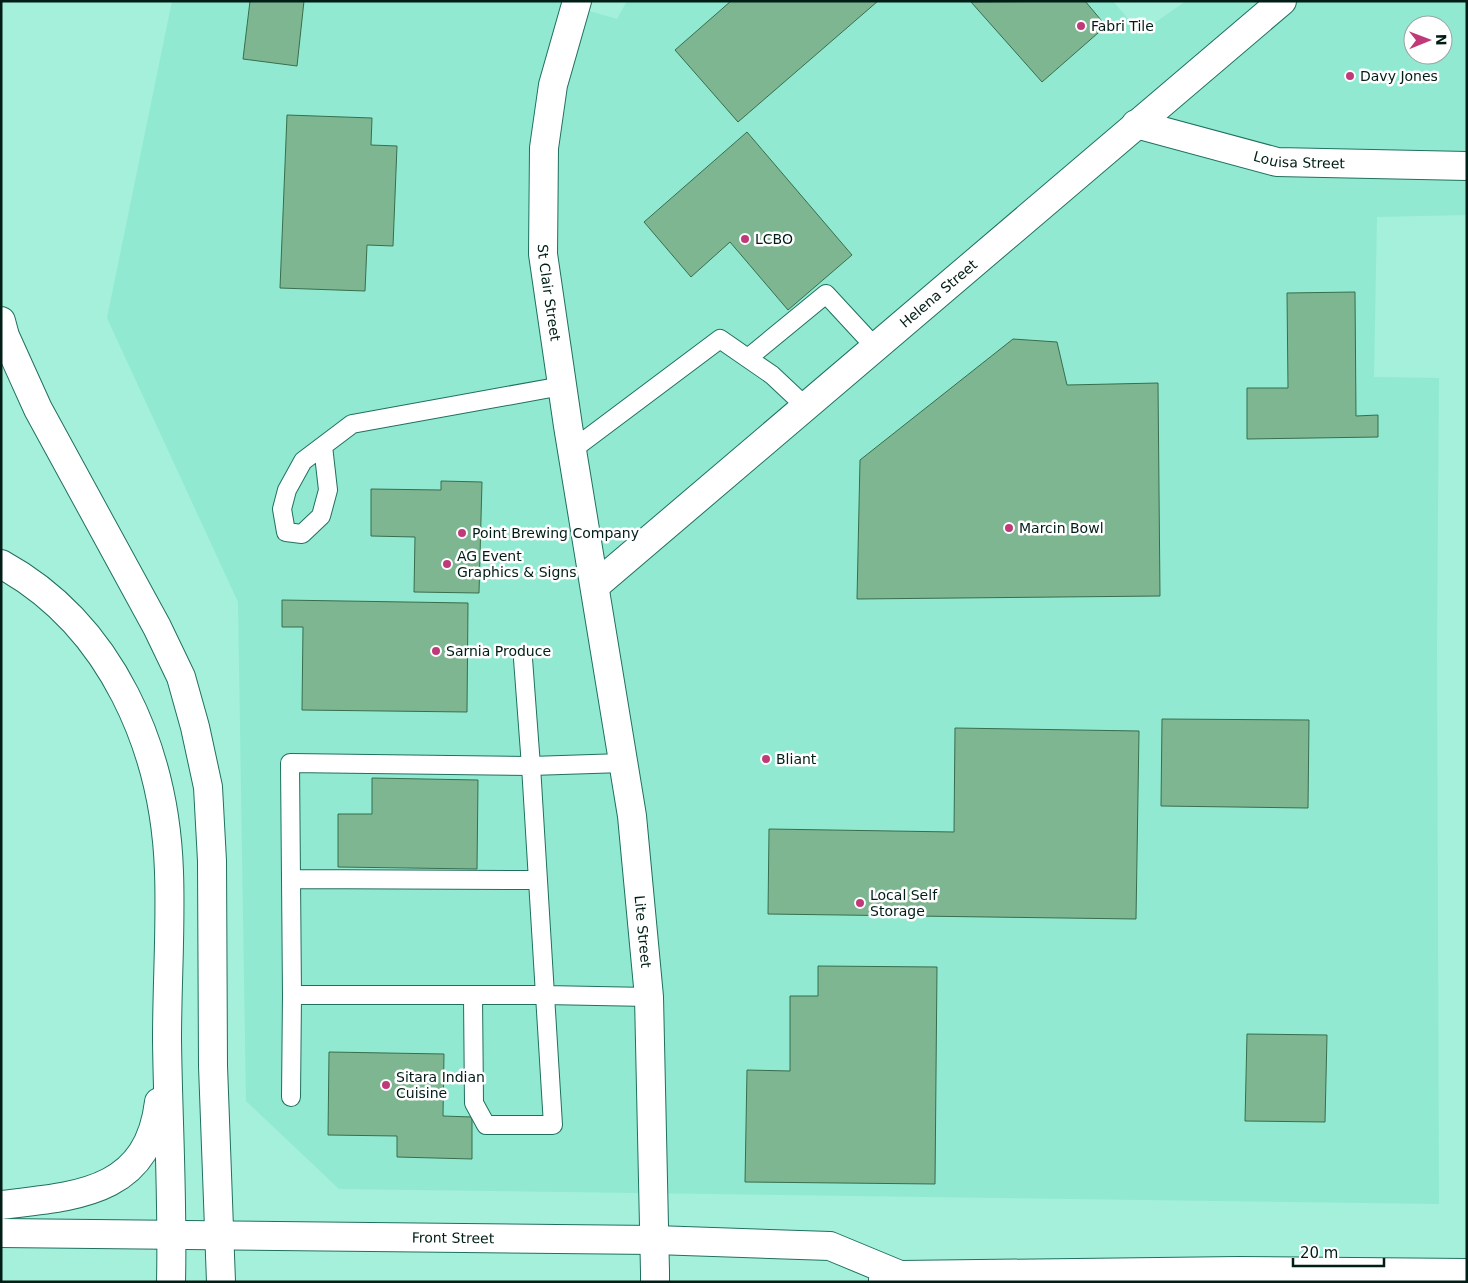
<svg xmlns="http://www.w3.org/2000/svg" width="1468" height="1283" font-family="'DejaVu Sans',sans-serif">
  <rect width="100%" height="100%" fill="#a4f0db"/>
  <path fill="#91e9d1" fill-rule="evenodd" d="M172,1H555L617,19L627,1H1113L1140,33L1186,1H1467V215L1377,217L1374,377L1439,378L1437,647L1439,1204L339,1189L246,1101L238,602L107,318ZM1413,25H1443V55H1413Z"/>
  <path fill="#7db691" stroke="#376f4d" d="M250,1H304L297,66L243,59Z
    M731,1H878L738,122L675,50Z
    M1085,1L1106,26L1042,82L971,2Z
    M287,115L372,118L371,145L397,146L393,246L367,245L365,291L280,288Z
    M747,132L852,255L788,310L730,242L691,277L644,222Z
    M1355,292L1356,416L1378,415V437L1247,439V388H1288L1287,293Z
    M1013,339L1057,342L1067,385L1158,383L1160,596L857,599L860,460Z
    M441,481L482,482L479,593L414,592L415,537L371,536V489L441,490Z
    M282,600L468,603L467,712L302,710L303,627H282Z
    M1162,719L1309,720L1308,808L1161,806Z
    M955,728L1139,731L1136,919L768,914L769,829L954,832Z
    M372,778L478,780L477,869L338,867V814H372Z
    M818,966L937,967L935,1184L745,1182L747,1070L790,1071V996H818Z
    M1247,1034L1327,1035L1325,1122L1245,1121Z
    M329,1052L444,1054L443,1116L472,1117V1159L397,1157V1136L328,1135Z"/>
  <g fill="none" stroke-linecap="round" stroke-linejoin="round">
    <defs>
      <path id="lane" d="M748,358L826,294L875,347
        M323,446L328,490L321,516L302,534L286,532L282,509L287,490L303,461L352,424L562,386
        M572,450L720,339L772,375L805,406
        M623,763L531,766L545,995L649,997
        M291,879L538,880
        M473,996L474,1103L486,1125H553L545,995H292L290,763L531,766L523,659
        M291,1097L292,995"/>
      <g id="street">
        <path id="s1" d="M577,1L553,85L544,148L543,254L568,426L632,816L649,997L655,1272"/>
        <path id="s2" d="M1136,124L1277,162L1467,166"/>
        <path id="s3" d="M595,586L1282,1"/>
      </g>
      <g id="secondary">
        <path id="s4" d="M1,1233L655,1240L830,1246L900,1275"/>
        <path d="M883,1280L900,1275L1239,1271L1467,1273"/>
        <path d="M655,1282V1272"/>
      </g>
      <path id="highway" d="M1,321L5,336L38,409L157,627L181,677L195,727L208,787L212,861L213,1066L221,1282
        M1,564C112,625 165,749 169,872C171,927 167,984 167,1040C168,1120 173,1201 171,1282
        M1,1205C76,1196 148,1194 159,1102"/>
    </defs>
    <use href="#lane" stroke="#20705f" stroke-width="20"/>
    <use href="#street" stroke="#20705f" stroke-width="30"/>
    <use href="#secondary" stroke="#20705f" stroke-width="30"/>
    <use href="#highway" stroke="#20705f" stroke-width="30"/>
    <use href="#lane" stroke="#fff" stroke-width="18"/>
    <use href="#street" stroke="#fff" stroke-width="28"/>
    <use href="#secondary" stroke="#fff" stroke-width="28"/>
    <use href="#highway" stroke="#fff" stroke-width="28"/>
  </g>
  <g fill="#c03a7a" stroke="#fff" stroke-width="2">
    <circle cx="1081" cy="26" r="5"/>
    <circle cx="1350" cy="76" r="5"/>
    <circle cx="745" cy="239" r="5"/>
    <circle cx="1009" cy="528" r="5"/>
    <circle cx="462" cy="533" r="5"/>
    <circle cx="447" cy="564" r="5"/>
    <circle cx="436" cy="651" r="5"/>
    <circle cx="766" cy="759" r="5"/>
    <circle cx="860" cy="903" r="5"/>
    <circle cx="386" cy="1085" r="5"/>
  </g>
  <g text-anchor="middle" stroke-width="5" stroke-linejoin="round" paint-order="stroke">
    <g font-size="14" fill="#001d16" stroke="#fff" text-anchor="start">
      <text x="1091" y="31">Fabri Tile</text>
      <text x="1360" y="81">Davy Jones</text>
      <text x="755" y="244">LCBO</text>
      <text x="1019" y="533">Marcin Bowl</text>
      <text x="472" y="538">Point Brewing Company</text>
      <text x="457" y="561">AG Event<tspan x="457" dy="16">Graphics &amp; Signs</tspan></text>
      <text x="446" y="656">Sarnia Produce</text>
      <text x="776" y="764">Bliant</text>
      <text x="870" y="900">Local Self<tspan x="870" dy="16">Storage</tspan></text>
      <text x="396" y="1082">Sitara Indian<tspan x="396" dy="16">Cuisine</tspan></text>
    </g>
    <g font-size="14" fill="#001d16" stroke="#fff">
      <text dy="5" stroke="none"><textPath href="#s2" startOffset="168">Louisa Street</textPath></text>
      <text dy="5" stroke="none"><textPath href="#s1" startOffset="296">St Clair Street</textPath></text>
      <text dy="5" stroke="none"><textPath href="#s3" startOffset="451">Helena Street</textPath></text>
      <text dy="5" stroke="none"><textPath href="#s1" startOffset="942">Lite Street</textPath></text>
      <text dy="5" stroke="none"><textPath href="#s4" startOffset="452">Front Street</textPath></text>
    </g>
  </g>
  <rect width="1468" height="1283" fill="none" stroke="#001d16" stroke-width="5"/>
  <g transform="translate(1428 40) rotate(89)"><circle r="24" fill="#ffffff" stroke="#99a5a2"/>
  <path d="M0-4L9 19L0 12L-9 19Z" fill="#c03a7a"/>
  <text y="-8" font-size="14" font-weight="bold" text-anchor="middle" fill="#001d16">N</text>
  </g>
  <path d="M1293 1258v8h91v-8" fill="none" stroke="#001d16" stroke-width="2.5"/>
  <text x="1300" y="1258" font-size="15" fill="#001d16" stroke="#ffffff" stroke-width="4" paint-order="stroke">20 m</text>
</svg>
